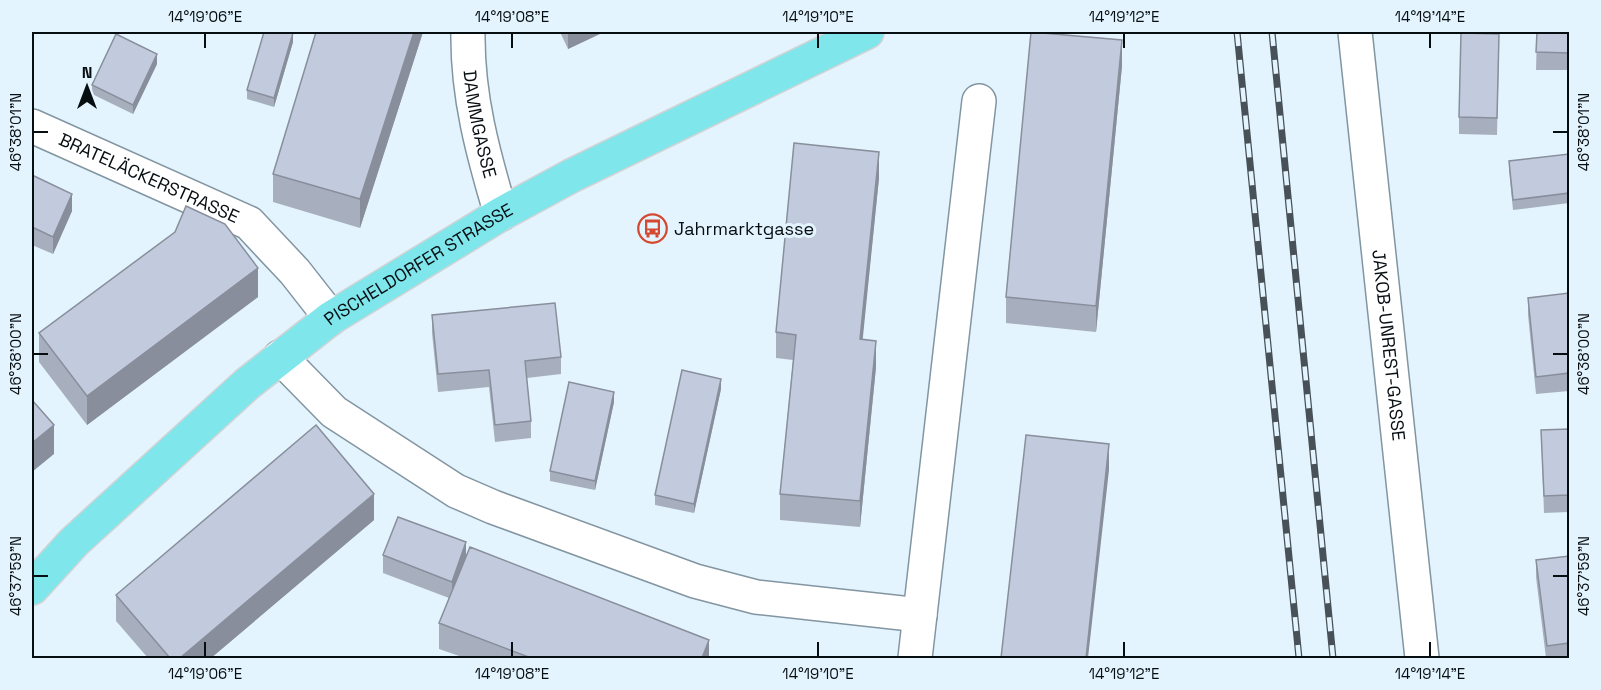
<svg xmlns="http://www.w3.org/2000/svg" width="1601" height="690" font-family="'Space Grotesk',sans-serif">
  <rect width="100%" height="100%" fill="#e3f4fe"/>
  <g fill="none" stroke-linecap="round" stroke-linejoin="round">
    <defs>
      <g id="minor">
        <path id="s1" d="M468,32C467,95 483,154 501,214"/>
        <path id="s2" d="M1355,32L1422,658"/>
        <path id="s3" d="M32,126L249,223L295,272L331,318"/>
        <path d="M280,357L334,412L456,491L493,507L695,581L756,597L920,615"/>
        <path d="M915,658L979,101"/>
      </g>
      <g id="major">
        <path id="s4" d="M32,588L74,542L247,384L331,318L501,214L571,176L867,32"/>
      </g>
    </defs>
    <use href="#minor" stroke="#8295a0" stroke-width="36"/>
    <use href="#major" stroke="#d2d4d4" stroke-width="36"/>
    <use href="#minor" stroke="#fff" stroke-width="33"/>
    <use href="#major" stroke="#7fe6ec" stroke-width="33"/>
    <defs>
      <path id="rail" d="M1237,32L1299,658
        M1272,32L1333,658"/>
    </defs>
    <use href="#rail" stroke="#475157" stroke-width="7"/>
    <use href="#rail" stroke="#e3f4fe" stroke-width="4.5" stroke-dasharray="14" stroke-linecap="butt"/>
  </g>
  <path fill="#a7afbe" d="M423,32L360,228L273,202V174Z
    M560,32H604L568,49Z
    M1537,32H1569V70H1536Z
    M293,42L274,107L247,99V90Z
    M1499,51L1497,135L1459,134V117Z
    M157,64L133,114L92,94V85Z
    M1122,66L1096,332L1006,323V297Z
    M1569,154V203L1513,210L1509,170V161Z
    M32,175L72,211L53,254L32,245Z
    M879,178L862,340L876,367L860,527L780,520V494L793,360L776,358V332Z
    M1569,293V391L1536,394L1528,315V298Z
    M258,297L87,425L39,362V333Z
    M432,315L561,357V374L527,378L531,421V438L495,442L489,387L438,392L432,333Z
    M721,389L694,513L655,505V495Z
    M614,402L595,490L550,481V471Z
    M1569,429V512L1544,513L1541,430Z
    M374,520L211,658H148L116,621V595Z
    M383,555H466L709,658H465L439,649V623L449,598L383,573Z
    M1569,556V658H1546L1536,577V560Z"/>
  <path fill="#888e9b" d="M414,32H423L360,228V199Z
    M568,32H604L568,49Z
    M293,33V42L274,107V98Z
    M1122,40V66L1096,332V306Z
    M157,54V64L133,114V105Z
    M879,152V178L860,366V339Z
    M72,194V211L53,254V237Z
    M258,268V297L87,425V396Z
    M876,341V367L860,527V501Z
    M721,379V389L694,513V504Z
    M614,392V402L595,490V481Z
    M54,425V454L32,472V443Z
    M1109,444V470L1088,658H1086Z
    M374,494V520L211,658H180Z
    M466,542V560L452,599V582Z
    M709,640V658H702Z"/>
  <path fill="#c2cbdd" stroke="#888e9b" stroke-width="1.5" d="M264,32H289L293,33L274,98L247,90Z
    M316,32H414L360,199L273,174Z
    M1031,32L1122,40L1096,306L1006,297Z
    M1537,32H1569V53L1536,52Z
    M1461,33L1499,34L1497,118L1459,117Z
    M116,34L157,54L133,105L92,85Z
    M794,143L879,152L860,339L876,341L860,501L780,494L796,335L776,332Z
    M1569,154V193L1513,200L1509,161Z
    M32,175L72,194L53,237L32,227Z
    M186,206L225,224L258,268L87,396L39,333L175,232Z
    M1569,293V373L1536,377L1528,298Z
    M555,303L561,357L525,361L531,421L495,425L489,370L438,374L432,315Z
    M682,370L721,379L694,504L655,495Z
    M569,382L614,392L595,481L550,471Z
    M32,400L54,425L32,443Z
    M316,425L374,494L180,658H170L116,595Z
    M1569,429V495L1544,496L1541,430Z
    M1026,435L1109,444L1086,658H1001Z
    M398,517L466,542L452,582L383,555Z
    M470,547L709,640L702,658H531L439,623Z
    M1569,556V643L1547,646L1536,560Z"/>
  <path fill="none" stroke="#070e12" stroke-width="2" d="M205,33V48M512,33V48M818,33V48M1124,33V48M1430,33V48M33,132H48M1553,132H1568M33,354H48M1553,354H1568M33,576H48M1553,576H1568M205,642V657M512,642V657M818,642V657M1124,642V657M1430,642V657"/>
  <defs>
    <symbol id="bus-ring" viewBox="-11 -11 22 22"><circle r="9.5" fill="#e3f4fe" stroke="#d44930" stroke-width="1.5"/><path d="M-5-6H5V4H4V6H2V4H-2V6H-4V4H-5ZM-3.5-4V0h7V-4ZM-3.5 1.2v1.5H-2V1.2ZM2 1.2v1.5H3.5V1.2Z" fill="#d44930"/></symbol>
  </defs>
  <g fill-rule="evenodd">
    <use href="#bus-ring" x="636" y="212" width="33" height="33"/>
  </g>
  <g text-anchor="middle" stroke-width="6" stroke-linejoin="round" paint-order="stroke">
    <g font-size="18" fill="#070e12" stroke="#e3f4fe">
      <text dy="6" stroke="none"><textPath href="#s1" startOffset="93">DAMMGASSE</textPath></text>
      <text dy="6" stroke="none"><textPath href="#s3" startOffset="128">BRATELÄCKERSTRASSE</textPath></text>
      <text dy="6" stroke="none"><textPath href="#s4" startOffset="506">PISCHELDORFER STRASSE</textPath></text>
      <text dy="6" stroke="none"><textPath href="#s2" startOffset="315">JAKOB-UNREST-GASSE</textPath></text>
    </g>
    <g font-size="18" fill="#070e12" stroke="#e3f4fe" text-anchor="start">
      <text x="674" y="235">Jahrmarktgasse</text>
    </g>
  </g>
  <rect width="1601" height="690" fill="none" stroke="#e3f4fe" stroke-width="66"/>
  <g transform="translate(87 87)" stroke="#e3f4fe" stroke-width="4.5" paint-order="stroke">
  <path d="M0-4.5L10 22L0 15L-10 22Z" fill="#070e12"/>
  <text y="-9" font-size="16" font-weight="bold" text-anchor="middle" fill="#070e12">N</text>
  </g>
  <rect x="33" y="33" width="1535" height="624" fill="none" stroke="#070e12" stroke-width="2"/>
  <g font-size="15" text-anchor="middle" fill="#070e12">
    <text x="205" y="22">14°19'06"E</text>
    <text x="512" y="22">14°19'08"E</text>
    <text x="818" y="22">14°19'10"E</text>
    <text x="1124" y="22">14°19'12"E</text>
    <text x="1430" y="22">14°19'14"E</text>
    <text transform="translate(16 132) rotate(-90)" y="5">46°38'01"N</text>
    <text transform="translate(1584 132) rotate(-90)" y="5">46°38'01"N</text>
    <text transform="translate(16 354) rotate(-90)" y="5">46°38'00"N</text>
    <text transform="translate(1584 354) rotate(-90)" y="5">46°38'00"N</text>
    <text transform="translate(16 576) rotate(-90)" y="5">46°37'59"N</text>
    <text transform="translate(1584 576) rotate(-90)" y="5">46°37'59"N</text>
    <text x="205" y="679">14°19'06"E</text>
    <text x="512" y="679">14°19'08"E</text>
    <text x="818" y="679">14°19'10"E</text>
    <text x="1124" y="679">14°19'12"E</text>
    <text x="1430" y="679">14°19'14"E</text>
  </g>
</svg>
